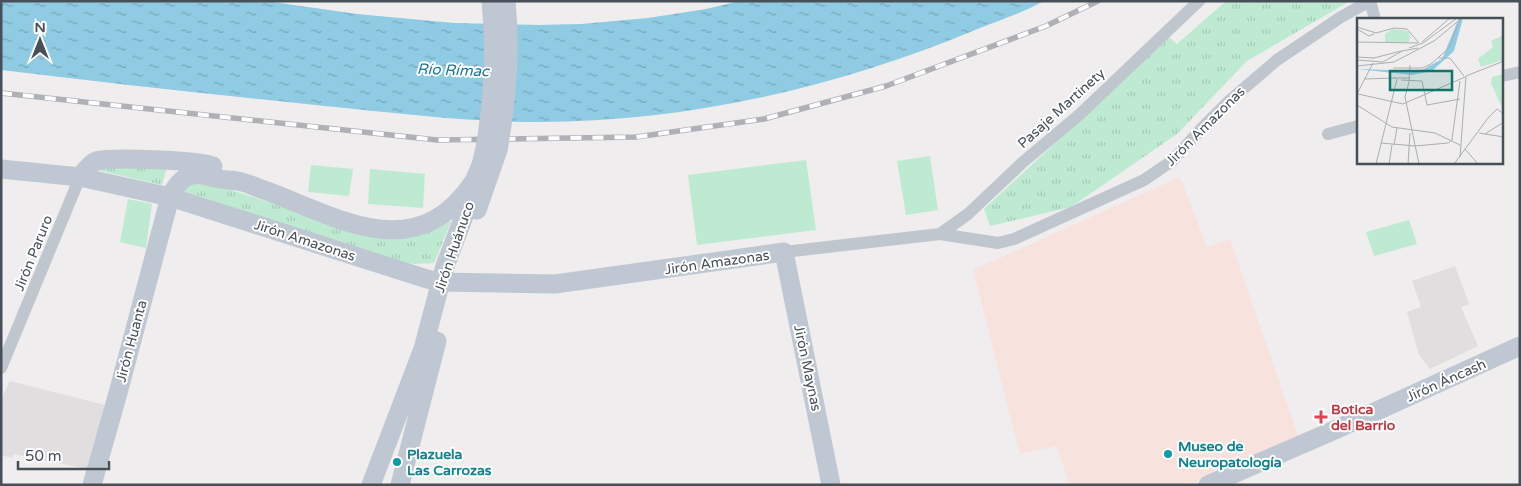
<svg xmlns="http://www.w3.org/2000/svg" width="1521" height="486" font-family="'Varela Round',sans-serif">
  <defs>
    <pattern id="grass-tufts" width="24" height="20" patternUnits="userSpaceOnUse" patternTransform="scale(1.25)"><rect width="24" height="20" fill="#beead2"/><path d="M3 7l-1-3M5 7V3M7 7l1-3M15 17l-1-3M17 17v-4M19 17l1-3" fill="none" stroke="#a5cab6"/></pattern>
    <pattern id="water-ripples" width="26" height="14" patternUnits="userSpaceOnUse" patternTransform="scale(1.25)"><rect width="26" height="14" fill="#8fcbe3"/><path d="M2 4q2-2 4 0t4 0M15 11q2-2 4 0t4 0" fill="none" stroke="#77a7bb"/></pattern>
  </defs>
  <rect width="100%" height="100%" fill="#efeded"/>
  <path fill="#e0dede" d="M1455,266L1469,304L1461,307L1478,346L1430,369L1419,355L1407,312L1421,307L1412,281Z
    M10,381L105,405L87,469L14,454L12,458L1,455V399Z"/>
  <path fill="#f8e2de" d="M1180,177L1207,247L1230,239L1298,436L1188,485H1069L1057,446L1020,454L973,270Z"/>
  <path fill="url(#grass-tufts)" d="M1226,1H1350L1247,61L1177,134L1071,207L990,226L984,209L1169,37L1177,44Z
    M107,166L167,167L162,185L97,170Z
    M204,181L338,225L446,218L451,222L434,263L414,264L390,260L180,190L190,182Z"/>
  <path fill="#beead2" d="M930,156L938,210L906,215L897,161Z
    M806,160L816,230L697,245L688,175Z
    M311,165L353,169L349,196L308,192Z
    M370,169L425,174L423,208L368,204Z
    M128,199L152,204L146,248L120,242Z
    M1409,220L1417,244L1374,256L1366,232Z"/>
  <path fill="url(#water-ripples)" d="M1,1H266L357,14L454,23L538,25L581,24L648,18L706,9L740,1H1044C1022,13 998,21 975,30C839,87 686,122 538,122C467,122 396,113 325,106C217,95 109,83 1,70Z"/>
  <g fill="none" stroke-linecap="round" stroke-linejoin="round">
    <path stroke="#bfc6ce" stroke-width="12" d="M1370,1L1375,19
      M1502,76L1520,72
      M1328,134L1358,126
      M940,234L968,214L1023,162L1079,115L1199,1
      M784,252L940,234L998,243L1014,239L1144,180L1172,161L1203,127L1229,101L1277,60L1341,17L1370,1
      M1,368L80,177"/>
    <path stroke="#bfc7d2" stroke-width="19" d="M1,169L80,177L170,197L427,279L441,282L555,284L784,252L831,485
      M80,177C84,172 90,163 96,161C111,157 200,160 213,166
      M477,210L498,150
      M92,485L118,393L170,197C174,189 178,182 186,177C198,171 208,177 219,179C225,180 232,180 238,181C248,183 257,188 267,191C341,219 417,267 474,181
      M371,485L423,349L445,266L472,195L474,181L481,165L486,144
      M400,485L437,341
      M1208,485L1337,429L1520,346"/>
    <defs>
      <path id="rail" d="M1,93L437,140L636,137L764,119L886,86L1046,26L1098,1"/>
    </defs>
    <use href="#rail" stroke="#afb1b6" stroke-width="5.5"/>
    <use href="#rail" stroke="#fff" stroke-width="4" stroke-dasharray="11" stroke-linecap="butt"/>
    <path stroke="#bfc7d2" stroke-width="19" d="M486,144C493,97 496,49 491,1
      M498,150C507,101 511,51 506,1"/>
  </g>
  <path fill="#e0444e" stroke="#fff" stroke-width="2" d="M1318.5 409.5h5v5h5v5h-5v5h-5v-5h-5v-5h5z"/>
  <g fill="#0f9aa8" stroke="#fff" stroke-width="2">
    <circle cx="1168" cy="454" r="5"/>
    <circle cx="397" cy="462" r="5"/>
  </g>
  <g text-anchor="middle" stroke-width="4" stroke-linejoin="round" paint-order="stroke">
    <g font-size="14" fill="#474f58" stroke="#fff">
      <text transform="translate(1061 108) rotate(-42)" y="5">Pasaje Martinety</text>
      <text transform="translate(1205 126) rotate(-45)" y="5">Jirón Amazonas</text>
      <text transform="translate(305 240) rotate(18)" y="5">Jirón Amazonas</text>
      <text transform="translate(454 247) rotate(-71)" y="5">Jirón Huánuco</text>
      <text transform="translate(33 253) rotate(-68)" y="5">Jirón Paruro</text>
      <text transform="translate(717 262) rotate(-8)" y="5">Jirón Amazonas</text>
      <text transform="translate(131 341) rotate(-75)" y="5">Jirón Huanta</text>
      <text transform="translate(808 368) rotate(78)" y="5">Jirón Maynas</text>
      <text transform="translate(1446 380) rotate(-24)" y="5">Jirón Áncash</text>
    </g>
    <g font-size="14" font-weight="bold" fill="#be3a42" stroke="#fff" text-anchor="start">
      <text x="1331" y="414">Botica<tspan x="1331" dy="16">del Barrio</tspan></text>
    </g>
    <g font-size="14" font-weight="bold" fill="#0d838f" stroke="#fff" text-anchor="start">
      <text x="1178" y="451">Museo de<tspan x="1178" dy="16">Neuropatología</tspan></text>
      <text x="407" y="459">Plazuela<tspan x="407" dy="16">Las Carrozas</tspan></text>
    </g>
    <g font-size="15" font-style="italic" fill="#197499" stroke="#fff">
      <text transform="translate(453 70) rotate(2)" y="5">Río Rímac</text>
    </g>
  </g>
  <g transform="translate(1357 18)">
    <rect width="146" height="146" fill="#efeded"/>
    <path d="M146,17V42L124,49L121,41L136,29L134,23ZM146,56V92L134,65L135,59Z" fill="#beead2"/>
    <path d="M36,11L51,13L54,19L51,25L28,24V16Z" fill="#beead2"/>
    <path d="M102,0H106L97,33L75,53L55,57L0,51L63,53L85,41Z" fill="#8fcbe3"/>
    <path fill="none" stroke="#acaeb1" stroke-width="1" d="M0,9L19,15L37,10L50,11L62,25M0,11L12,18L17,16M0,24L61,25M65,24L93,0M52,30L66,25L100,0M40,34L61,30M0,39L17,40L40,34M82,40H93L107,58M0,42L26,44L45,33M0,48L37,44L77,23L105,0M36,50H65L74,46L92,30L101,6M37,60H53M7,61L38,60M44,62L65,63L70,87L103,81M52,64L48,79L62,146M52,64L53,47M0,76L16,45M1,76L46,86L108,59M0,87L35,109L78,115L103,127M122,115L147,119M128,116L147,104M95,121L103,63M24,125L58,128L91,125L96,121M37,127L40,110M108,131L121,146M103,139L109,58L147,43M19,146L40,61M32,146L35,127M51,146L53,115M97,146L131,100L140,91L147,96"/>
    <path fill="#0f766e" fill-opacity="0.15" stroke="#0f766e" stroke-width="2.5" d="M33,53H95V72H33Z"/>
    <rect width="146" height="146" fill="none" stroke="#474f58" stroke-width="2.5"/>
  </g>
  <rect width="1521" height="486" fill="none" stroke="#474f58" stroke-width="5"/>
  <g transform="translate(40 40)" stroke="#ffffff" stroke-width="4" paint-order="stroke">
  <path d="M0-4L9 19L0 12L-9 19Z" fill="#474f58"/>
  <text y="-8" font-size="14" font-weight="bold" text-anchor="middle" fill="#474f58">N</text>
  </g>
  <path d="M18 461v8h91v-8" fill="none" stroke="#474f58" stroke-width="2.5"/>
  <text x="25" y="461" font-size="15" fill="#474f58" stroke="#ffffff" stroke-width="4" paint-order="stroke">50 m</text>
</svg>
